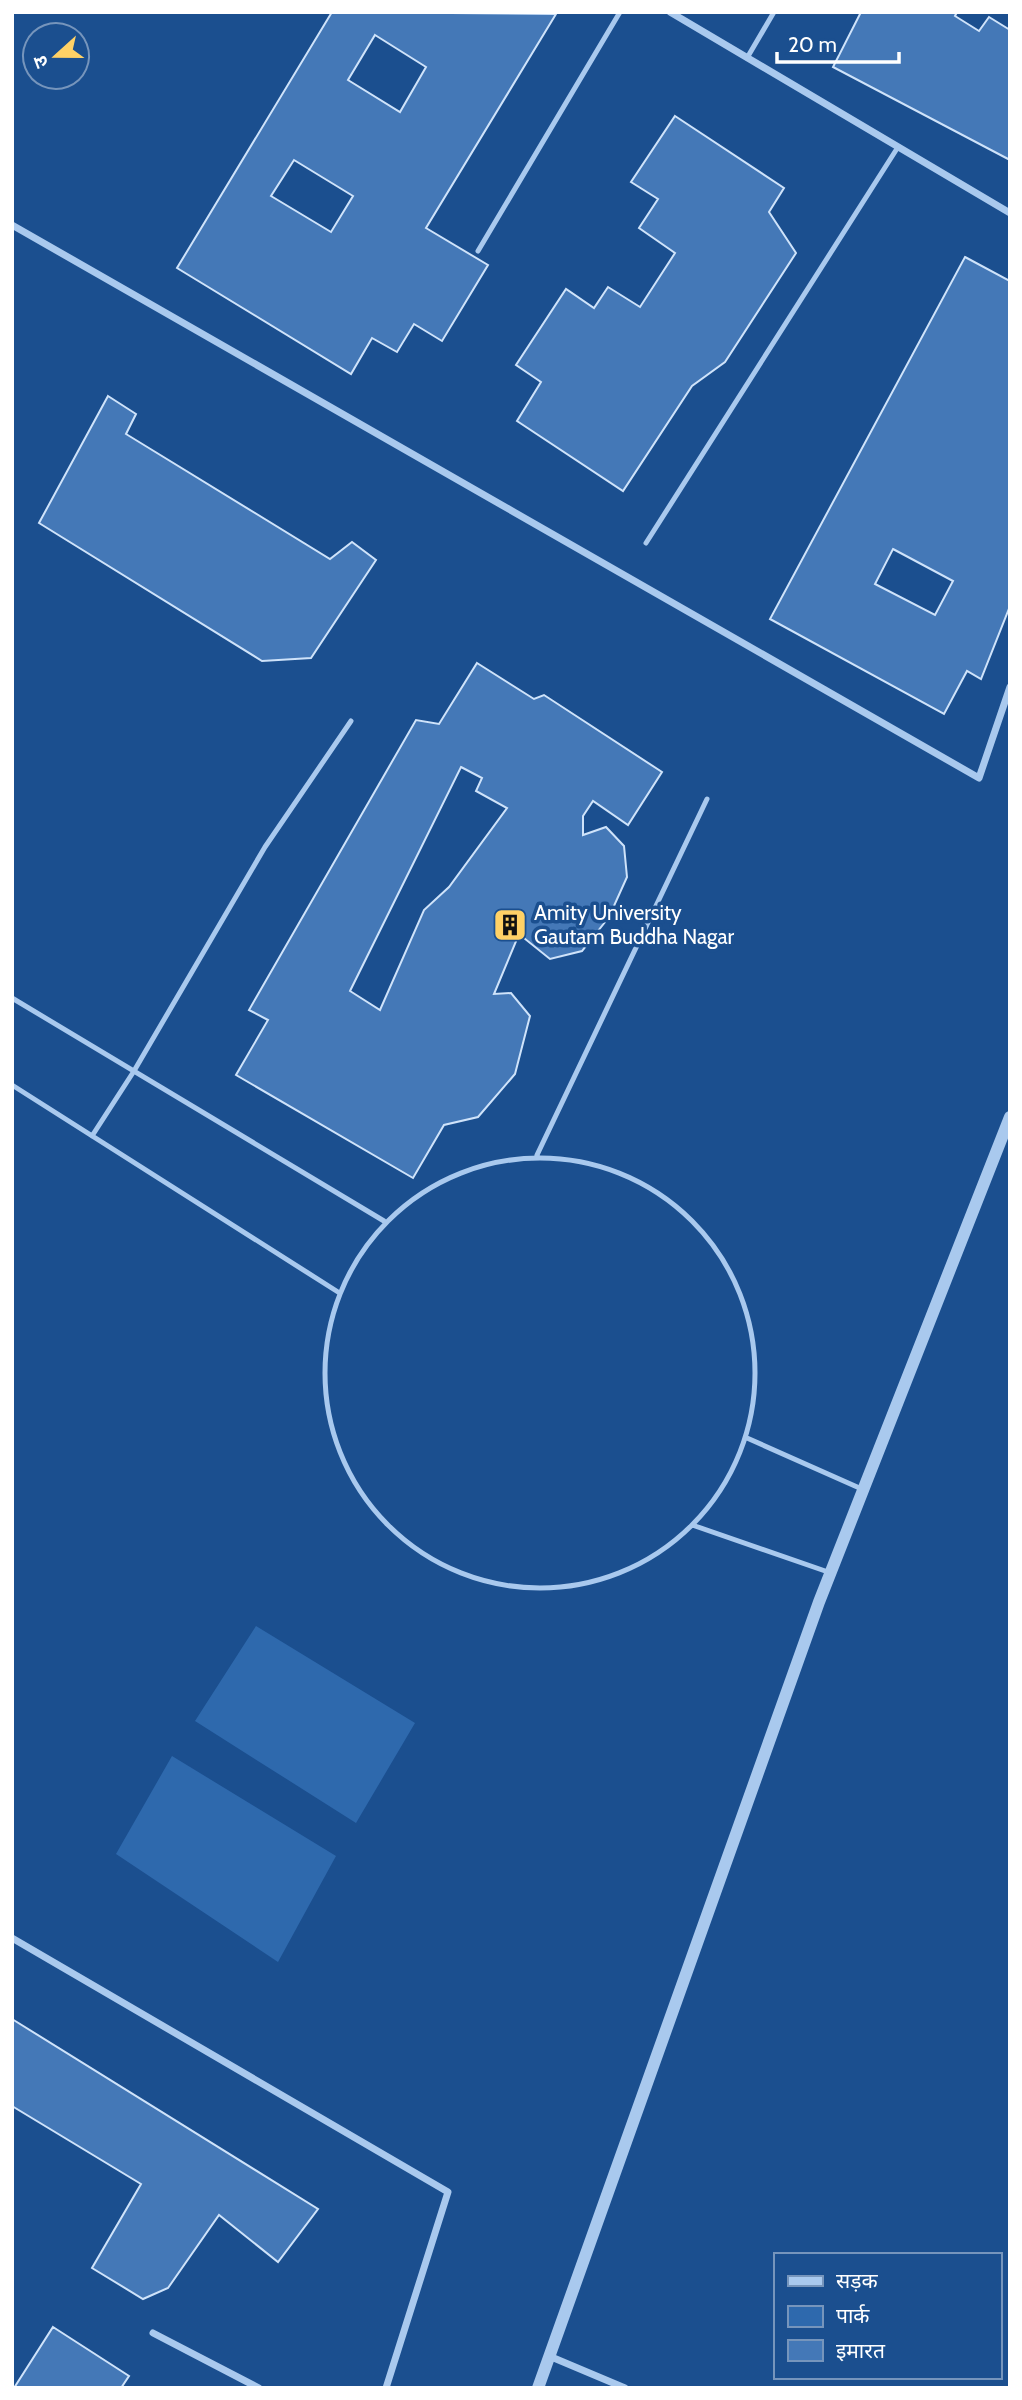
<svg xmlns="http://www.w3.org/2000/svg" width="1022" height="2400" font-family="Cabin,'Noto Sans Devanagari',sans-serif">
  <rect width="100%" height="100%" fill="#1b4f8f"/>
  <path fill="#2e69ad" d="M256,1626L415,1723L356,1823L195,1721Z
    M172,1756L336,1856L278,1962L116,1854Z"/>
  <path fill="#4478b7" stroke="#cfe3fa" stroke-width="2" fill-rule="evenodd" d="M332,12L556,14L426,228L488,265L442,341L414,324L397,352L372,338L351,374L177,268ZM375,35L426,67L400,112L348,80ZM294,160L353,196L331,232L271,196Z
    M861,12H957L955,16L979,31L989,17L1010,30V160L833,67Z
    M675,116L784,188L769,212L796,253L725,362L692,386L623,491L517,421L541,382L516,365L566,289L594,308L608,287L640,307L675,253L639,228L658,199L631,182Z
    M965,257L1010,281V606L981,679L967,671L944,714L770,619ZM893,549L953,581L935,615L875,584Z
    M108,396L136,414L126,434L330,559L352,542L376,560L311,658L262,661L39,523Z
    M477,663L534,699L544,695L662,772L628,825L593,801L583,816V835L606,827L624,846L627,877L609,917L582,951L550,959L519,934L494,994L511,993L530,1016L515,1074L478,1117L444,1125L413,1178L236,1075L268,1020L249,1010L416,720L439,724ZM461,767L482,778L476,791L507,808L449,887L424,910L380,1010L350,991Z
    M12,2019L318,2209L278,2262L219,2215L168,2288L143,2299L92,2268L141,2184L12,2106Z
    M53,2327L129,2376L121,2388H14Z"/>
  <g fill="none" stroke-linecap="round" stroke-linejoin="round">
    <path stroke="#a9c9ee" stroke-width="5" d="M747,58L774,12
      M478,251L620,12
      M646,543L898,147
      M12,998L384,1221
      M12,1085L338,1292
      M92,1136L134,1071L265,847L351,721
      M537,1155L707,799
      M325 1373a215 215 0 1 1 430 0a215 215 0 1 1-430 0Z
      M747,1438L864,1490
      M695,1526L831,1573"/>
    <path stroke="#a9c9ee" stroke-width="7" d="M670,12L1010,213
      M12,225L979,778L1010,687
      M12,1938L448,2192L386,2388
      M153,2333L259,2388
      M549,2356L625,2388"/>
    <path stroke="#a9c9ee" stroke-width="12" d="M538,2388L819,1602L1010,1117"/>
  </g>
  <defs>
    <symbol id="building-square" viewBox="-11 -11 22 22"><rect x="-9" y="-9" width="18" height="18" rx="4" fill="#ffd166" stroke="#1b4f8f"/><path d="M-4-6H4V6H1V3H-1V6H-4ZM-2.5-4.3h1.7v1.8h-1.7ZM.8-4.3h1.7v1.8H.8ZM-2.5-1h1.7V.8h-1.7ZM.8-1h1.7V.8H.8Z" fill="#111"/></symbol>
  </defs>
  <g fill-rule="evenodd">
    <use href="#building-square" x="491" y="906" width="38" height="38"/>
  </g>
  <g text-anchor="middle" stroke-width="7" stroke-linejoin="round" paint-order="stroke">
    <g font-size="21" fill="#fff" stroke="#1b4f8f" text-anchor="start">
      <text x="534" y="920">Amity University<tspan x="534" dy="24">Gautam Buddha Nagar</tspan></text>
    </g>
  </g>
  <rect width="1022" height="2400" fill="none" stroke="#ffffff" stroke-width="28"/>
  <rect x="774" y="2253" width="228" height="126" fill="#1b4f8f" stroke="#7695bc" stroke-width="2"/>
  <rect x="788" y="2276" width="35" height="10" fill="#a9c9ee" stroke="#7695bc" stroke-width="2"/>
  <text x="836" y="2288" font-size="21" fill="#ffffff">सड़क</text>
  <rect x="788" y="2306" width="35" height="21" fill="#2e69ad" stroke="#7695bc" stroke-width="2"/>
  <text x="836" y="2323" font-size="21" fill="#ffffff">पार्क</text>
  <rect x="788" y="2340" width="35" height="21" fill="#4478b7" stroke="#7695bc" stroke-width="2"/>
  <text x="836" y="2358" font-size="21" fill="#ffffff">इमारत</text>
  <g transform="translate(56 56) rotate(249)"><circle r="33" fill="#1b4f8f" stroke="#7695bc" stroke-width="2"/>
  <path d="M0-5L12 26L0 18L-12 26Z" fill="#ffd166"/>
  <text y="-10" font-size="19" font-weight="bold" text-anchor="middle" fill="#ffffff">उ</text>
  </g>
  <path d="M777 52v10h122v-10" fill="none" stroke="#ffffff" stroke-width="3.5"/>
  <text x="788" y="52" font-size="21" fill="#ffffff" stroke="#1b4f8f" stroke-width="5" paint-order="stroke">20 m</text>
</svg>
